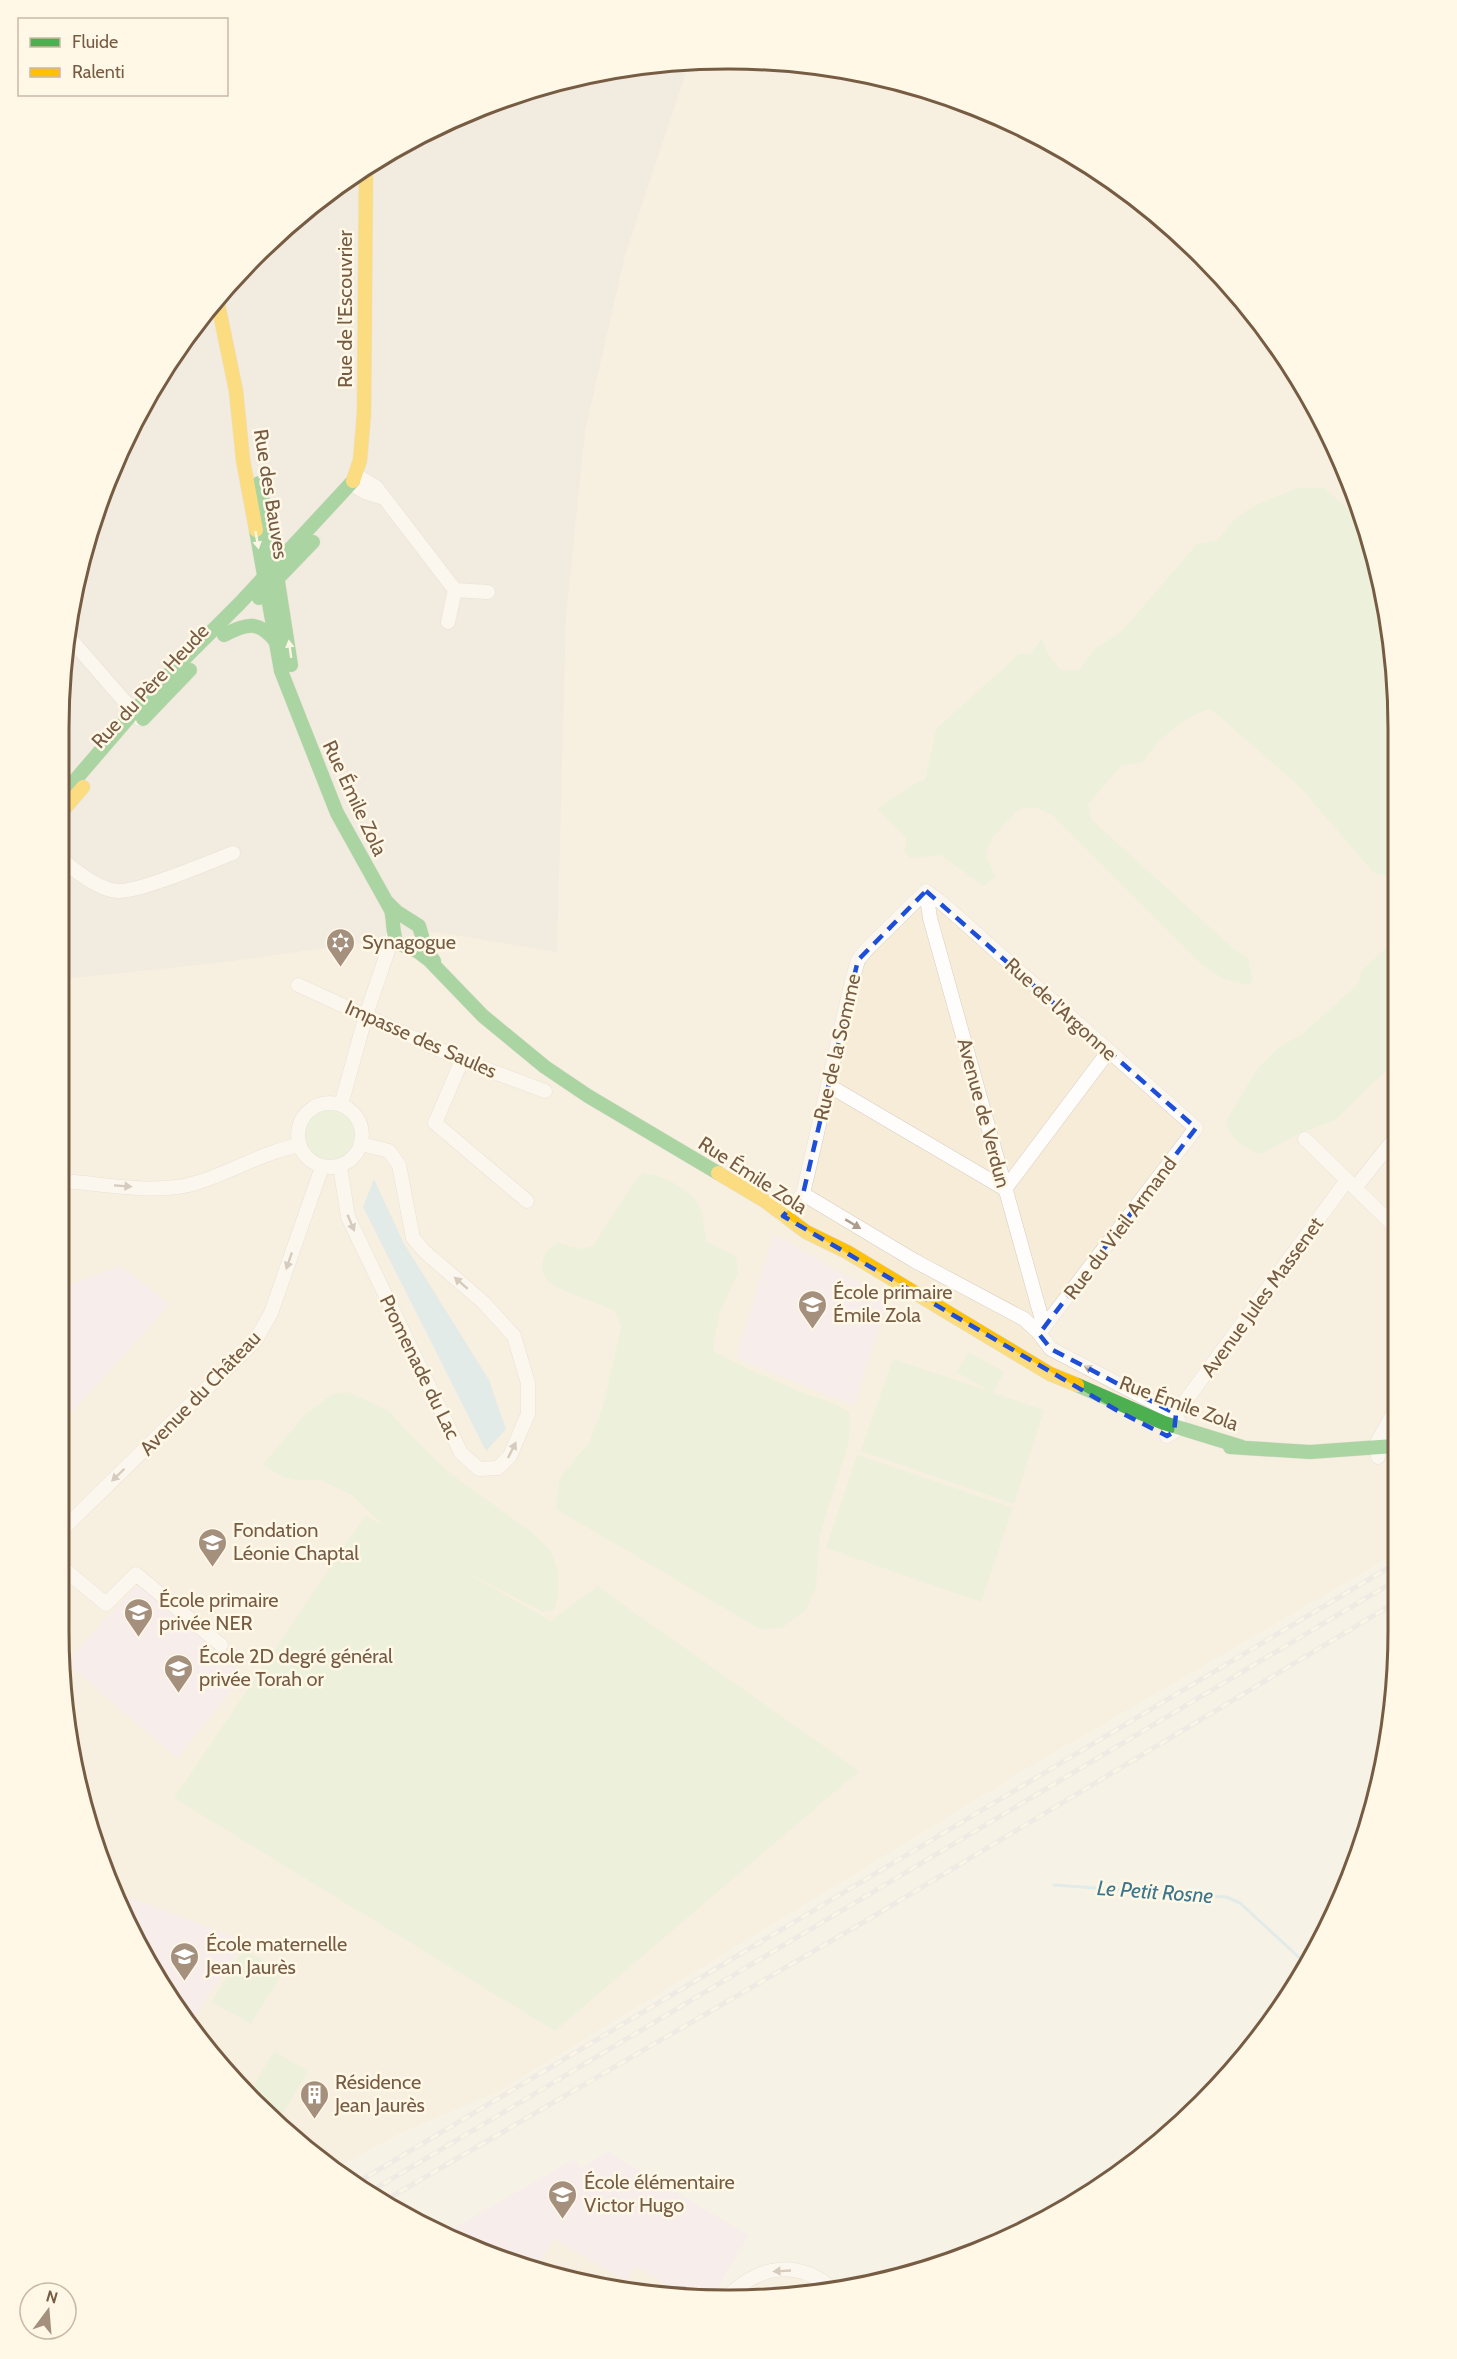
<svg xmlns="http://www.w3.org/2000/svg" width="1457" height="2359" font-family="Cabin,sans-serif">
  <rect width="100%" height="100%" fill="#f7f2e6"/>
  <path fill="#f7ecd8" d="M772,60L902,81L1025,127L1136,197L1232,287L1309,394L1363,513L1397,684L1393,1555L1039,1761L499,2091L398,2134L334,2169L255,2105L197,2038L128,1927L94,1846L64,1718V641L109,472L197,321L286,225L393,148L513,94L641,64Z
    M554,2238L626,2280L635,2265L684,2296L598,2288L534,2271Z
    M795,2276L827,2292L727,2300L758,2281Z"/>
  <path fill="#eae2d7" d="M689,63L625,255L585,431L566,616L557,952L438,932L225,962L64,979V641L109,472L197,321L286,225L393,148L513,94L641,64Z"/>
  <path fill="#f5e6f1" d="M774,1234L888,1300L854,1406L736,1358Z
    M120,1266L170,1304L64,1420V1287Z
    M140,1582L243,1676L177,1758L66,1662Z
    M112,1890L245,1942L188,2025L128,1927Z
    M608,2152L749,2235L711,2299L684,2296L635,2266L627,2281L554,2238L534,2271L513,2265L447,2232L574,2159L580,2168Z"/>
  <path fill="#dfefcf" d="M1297,488H1324L1365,523L1397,684L1396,869L1390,876L1374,873L1299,786L1211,709C1184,716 1157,740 1142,763L1122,765L1088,804L1092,820L1234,949L1248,958L1253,980L1249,985L1224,979L1201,964L1051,814L1035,807L1018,810L992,838L986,854L995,877L984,886L940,855L911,858L904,851L907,838L877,809L914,784L925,780L936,729L1019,654H1030L1042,638L1048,654L1061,670H1079L1096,648L1121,632L1197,544L1218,540C1239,507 1262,503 1297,488Z
    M1396,939L1395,1074L1389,1068L1335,1120L1300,1133L1261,1154C1244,1149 1230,1139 1226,1121L1258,1068L1280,1046L1300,1036L1358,984L1362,970Z
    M302 1134a27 27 0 1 1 54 0a27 27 0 1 1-54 0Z
    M643,1173C664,1175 697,1191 702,1214C704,1224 704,1232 707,1242L736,1256L738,1273L719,1314L713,1351C744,1368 775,1381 806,1394C821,1400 835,1402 849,1412L851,1428L846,1452L820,1534L816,1588L806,1610L782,1628L760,1629L556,1509L559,1482L563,1473L589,1443L603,1406L621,1328L616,1312C607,1308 597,1303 586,1299C569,1292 536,1285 543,1260C546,1250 550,1247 558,1243L582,1249L593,1246L636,1179Z
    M968,1352L1004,1372L993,1393L1044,1410L1014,1504L861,1451L893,1359L991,1392L957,1372Z
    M348,1392L389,1411L413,1438L451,1474L530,1531L551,1551L558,1572V1596L555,1609L543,1612L453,1565L551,1621L597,1586L859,1771L555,2031L174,1798L365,1516L383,1525L352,1495L321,1480H296L283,1477L263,1464L305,1415L331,1395Z
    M857,1455L1013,1508L981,1602L826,1548Z
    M243,1949L283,1972L251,2024L212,2002Z
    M274,2051L308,2071L282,2115L248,2095Z"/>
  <path fill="#c7e2e9" d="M374,1179L403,1242L489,1380L506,1429L486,1451L363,1207Z"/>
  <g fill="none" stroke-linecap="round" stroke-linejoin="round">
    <path stroke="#c7e2e9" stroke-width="3" d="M1054,1885L1226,1897L1240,1903L1304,1962"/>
    <defs>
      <path id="street" d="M356,475L376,487L455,590L488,592
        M352,484L365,492L384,498
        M448,622L455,590
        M66,634L140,719
        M64,862C80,873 97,889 117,891C138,893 209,862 233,853
        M926,891L942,903L1196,1128L1044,1327
        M926,891L930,918L1044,1327L1039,1330
        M298,985L462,1060L545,1091
        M462,1060L435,1123L527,1201
        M828,1085L1005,1189L1108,1052
        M298 1135a32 32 0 1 1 64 0a32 32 0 1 1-64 0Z
        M341,1105L366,1015L394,933
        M1305,1139L1395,1227
        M340,1166L348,1217L461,1453L479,1469L498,1468L510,1456L528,1414V1383L514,1336L484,1303L425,1252L413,1238L399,1165L389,1151L361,1144
        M64,1181C105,1184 158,1195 196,1183C232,1172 263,1152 300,1145
        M1355,1188L1395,1138
        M803,1194L915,1261L1024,1319L1037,1331L1051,1349L1176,1414L1178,1420L1174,1432L1167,1436
        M783,1216L803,1194L852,981L858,960L868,948L926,891
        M1176,1414L1347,1180
        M1378,1457L1377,1443L1394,1412
        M64,1528L255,1341L271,1313L322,1167
        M64,1569L106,1604L136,1574L221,1645
        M724,2300C757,2266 796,2257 834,2290"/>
      <path id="fast" d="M259,483L272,543L291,665
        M256,530L281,671L337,813L391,910C394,921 392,933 397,943L417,951L429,960L483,1016L545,1067L588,1096L718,1173
        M259,598L313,542
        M224,635C247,623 259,620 276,642
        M143,719L190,670
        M64,793L150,693L240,603L353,481
        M388,903L397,912L419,926L426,950L434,961
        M1077,1385L1164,1423L1242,1447
        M1230,1447L1310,1452L1394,1446"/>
      <path id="slow" d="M217,299L236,391L243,460L256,530
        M353,481L360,460L364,413L366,168
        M64,809L83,787
        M718,1173L765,1201L806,1232L847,1252L1050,1374L1077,1385"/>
    </defs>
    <use href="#street" stroke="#d6cdc1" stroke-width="15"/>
    <use href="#fast" stroke="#d8cfc2" stroke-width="15"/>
    <use href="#slow" stroke="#d8cfc2" stroke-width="15"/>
    <use href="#street" stroke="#fefdfb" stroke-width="14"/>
    <use href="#fast" stroke="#4caf50" stroke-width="14"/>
    <use href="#slow" stroke="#ffc107" stroke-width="14"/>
    <defs>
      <path id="rail" d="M353,2185L1393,1565
        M368,2193L1393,1582
        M384,2201L869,1919L1393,1604"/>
    </defs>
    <use href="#rail" stroke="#e4e1e3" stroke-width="5"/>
    <use href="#rail" stroke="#fff8e7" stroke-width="3" stroke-dasharray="9" stroke-linecap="butt"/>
  </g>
  <defs><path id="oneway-solid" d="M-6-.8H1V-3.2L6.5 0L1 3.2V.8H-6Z" transform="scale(1.5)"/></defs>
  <g fill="#fff8e7">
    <use href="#oneway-solid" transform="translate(257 540) rotate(80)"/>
    <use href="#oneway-solid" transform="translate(290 649) rotate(-98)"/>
  </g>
  <g fill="#ad9c8d">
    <use href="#oneway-solid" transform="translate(123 1186) rotate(4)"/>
    <use href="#oneway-solid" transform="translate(351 1223) rotate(67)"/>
    <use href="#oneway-solid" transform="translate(853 1224) rotate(31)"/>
    <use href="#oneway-solid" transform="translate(289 1261) rotate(109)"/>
    <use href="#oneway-solid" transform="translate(461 1283) rotate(-139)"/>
    <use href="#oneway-solid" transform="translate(1092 1370) rotate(-153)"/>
    <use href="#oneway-solid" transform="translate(512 1450) rotate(-63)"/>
    <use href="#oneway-solid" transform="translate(118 1475) rotate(136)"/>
    <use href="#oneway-solid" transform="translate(782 2271) rotate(177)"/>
  </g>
  <path d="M0 0H1457V2359H0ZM926,891L1196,1128L1039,1334L1051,1349L1176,1414L1174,1432L1167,1436L1118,1411L783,1216L803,1194L858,960Z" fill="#f7f2e6" fill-opacity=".55" fill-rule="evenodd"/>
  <path fill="none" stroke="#1d4ed8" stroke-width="4.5" stroke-dasharray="12 8" stroke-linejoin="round" d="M926,891L1196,1128L1039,1334L1051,1349L1176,1414L1174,1432L1167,1436L1118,1411L783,1216L803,1194L858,960Z"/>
  <defs>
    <symbol id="synagogue-pin" viewBox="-11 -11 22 30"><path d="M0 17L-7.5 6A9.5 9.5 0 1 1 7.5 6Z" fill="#a4907d" stroke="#fff8e7"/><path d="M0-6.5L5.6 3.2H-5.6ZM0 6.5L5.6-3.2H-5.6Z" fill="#fff"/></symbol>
    <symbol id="school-pin" viewBox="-11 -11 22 30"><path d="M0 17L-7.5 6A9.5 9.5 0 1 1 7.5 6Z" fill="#a4907d" stroke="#fff8e7"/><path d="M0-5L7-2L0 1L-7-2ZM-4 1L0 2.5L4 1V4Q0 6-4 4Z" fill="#fff"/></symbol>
    <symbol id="university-pin" viewBox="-11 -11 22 30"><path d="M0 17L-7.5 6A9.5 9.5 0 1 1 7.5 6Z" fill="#a4907d" stroke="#fff8e7"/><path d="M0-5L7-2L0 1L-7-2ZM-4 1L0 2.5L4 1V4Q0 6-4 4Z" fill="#fff"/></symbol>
    <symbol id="building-pin" viewBox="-11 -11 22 30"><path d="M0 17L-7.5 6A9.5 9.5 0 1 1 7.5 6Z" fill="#a4907d" stroke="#fff8e7"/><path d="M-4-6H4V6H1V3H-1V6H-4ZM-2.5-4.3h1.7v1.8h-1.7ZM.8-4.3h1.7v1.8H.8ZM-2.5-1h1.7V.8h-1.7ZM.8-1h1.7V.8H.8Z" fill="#fff"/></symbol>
  </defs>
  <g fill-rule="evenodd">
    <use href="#synagogue-pin" x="324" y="926" width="33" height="45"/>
    <use href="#school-pin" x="796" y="1288" width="33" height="45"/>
    <use href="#university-pin" x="196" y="1526" width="33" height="45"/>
    <use href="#school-pin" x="122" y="1596" width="33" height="45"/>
    <use href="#school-pin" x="162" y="1652" width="33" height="45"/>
    <use href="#school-pin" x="168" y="1940" width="33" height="45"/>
    <use href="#building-pin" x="298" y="2078" width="33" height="45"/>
    <use href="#school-pin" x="546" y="2178" width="33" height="45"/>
  </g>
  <g text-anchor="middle" stroke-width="5" stroke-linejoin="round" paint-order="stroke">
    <g font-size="20" fill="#775c44" stroke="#fff8e7">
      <text transform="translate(345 309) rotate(-90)" y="7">Rue de l'Escouvrier</text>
      <text transform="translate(271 494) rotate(81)" y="7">Rue des Bauves</text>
      <text transform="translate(150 686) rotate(-47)" y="7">Rue du Père Heude</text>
      <text transform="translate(355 798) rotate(65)" y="7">Rue Émile Zola</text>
      <text transform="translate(1061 1009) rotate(42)" y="7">Rue de l'Argonne</text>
      <text transform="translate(421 1039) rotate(24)" y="7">Impasse des Saules</text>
      <text transform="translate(837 1047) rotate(-77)" y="7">Rue de la Somme</text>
      <text transform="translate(984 1113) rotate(75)" y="7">Avenue de Verdun</text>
      <text transform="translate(753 1175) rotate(33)" y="7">Rue Émile Zola</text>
      <text transform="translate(1120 1228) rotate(-53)" y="7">Rue du Vieil Armand</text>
      <text transform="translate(1262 1297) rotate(-54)" y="7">Avenue Jules Massenet</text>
      <text transform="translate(420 1367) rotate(64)" y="7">Promenade du Lac</text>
      <text transform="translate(200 1393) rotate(-46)" y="7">Avenue du Château</text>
      <text transform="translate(1179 1403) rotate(20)" y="7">Rue Émile Zola</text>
    </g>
    <g font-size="20" fill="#775c44" stroke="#fff8e7" text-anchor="start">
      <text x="362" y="949">Synagogue</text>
      <text x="833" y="1299">École primaire<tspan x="833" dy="23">Émile Zola</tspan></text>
      <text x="233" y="1537">Fondation<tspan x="233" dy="23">Léonie Chaptal</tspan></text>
      <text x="159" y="1607">École primaire<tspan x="159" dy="23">privée NER</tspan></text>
      <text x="199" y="1663">École 2D degré général<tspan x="199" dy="23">privée Torah or</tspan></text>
      <text x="206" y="1951">École maternelle<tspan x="206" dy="23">Jean Jaurès</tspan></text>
      <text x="335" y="2089">Résidence<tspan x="335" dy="23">Jean Jaurès</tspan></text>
      <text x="584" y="2189">École élémentaire<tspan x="584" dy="23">Victor Hugo</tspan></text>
    </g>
    <g font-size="21" font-style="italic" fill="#3c768d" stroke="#fff8e7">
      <text transform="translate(1155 1892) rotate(4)" y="7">Le Petit Rosne</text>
    </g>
  </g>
  <path d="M0 0H1457V2359H0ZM728 69H729A659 659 0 0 1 1388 728V1631A659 659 0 0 1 729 2290H728A659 659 0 0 1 69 1631V728A659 659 0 0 1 728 69Z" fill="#fff8e7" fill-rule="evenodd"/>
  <path fill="none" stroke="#775c44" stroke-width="3" d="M728 69H729A659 659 0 0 1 1388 728V1631A659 659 0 0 1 729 2290H728A659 659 0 0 1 69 1631V728A659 659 0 0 1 728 69Z"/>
  <rect x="18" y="18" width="210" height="78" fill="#fff8e7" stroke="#c9baa6" stroke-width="1.5"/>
  <rect x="30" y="38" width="30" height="9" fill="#4caf50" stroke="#c9baa6" stroke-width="1.5"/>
  <text x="72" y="48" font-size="18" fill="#775c44">Fluide</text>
  <rect x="30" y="68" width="30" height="9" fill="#ffc107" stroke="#c9baa6" stroke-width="1.5"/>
  <text x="72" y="78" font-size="18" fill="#775c44">Ralenti</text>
  <g transform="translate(48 2311) rotate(16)"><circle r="28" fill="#fff8e7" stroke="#c9baa6" stroke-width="1.5"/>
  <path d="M0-4.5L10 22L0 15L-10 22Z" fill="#a4907d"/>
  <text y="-9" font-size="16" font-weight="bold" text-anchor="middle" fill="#775c44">N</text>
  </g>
</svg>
